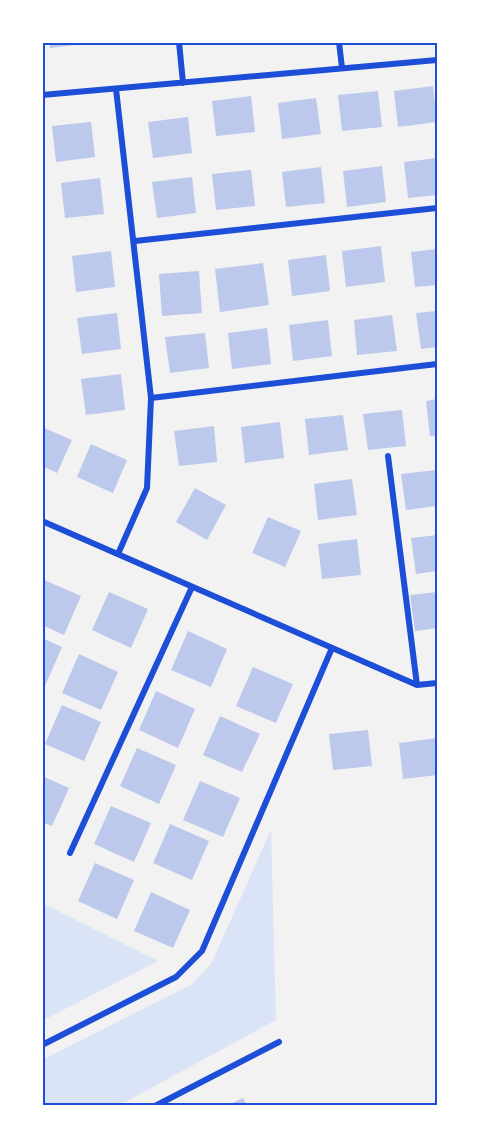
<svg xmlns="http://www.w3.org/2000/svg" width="479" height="1148" font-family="Jost,sans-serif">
  <rect width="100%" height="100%" fill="#f2f2f2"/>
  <path fill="#dbe4f7" d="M271,830L276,1020L118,1106H45L42,1101V1060L192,984L211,964Z
    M42,903L158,961L42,1021Z"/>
  <path fill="#bdc9ec" d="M49,42H91V43L50,48Z
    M433,86L437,122L398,127L394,91Z
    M378,91L382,127L342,131L338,95Z
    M251,96L255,132L216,136L212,101Z
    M316,98L321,134L282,139L278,103Z
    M188,117L192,153L153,158L148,122Z
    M91,122L95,157L56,162L52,126Z
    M437,158V195L408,198L404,162Z
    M382,166L386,202L347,207L343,171Z
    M321,167L325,203L286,207L282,172Z
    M251,170L255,206L216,210L212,174Z
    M192,177L196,213L157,218L152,182Z
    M100,178L104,214L65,218L61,183Z
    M381,246L385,282L346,287L342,251Z
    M437,249V285L415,287L411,252Z
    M111,251L115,287L76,292L72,256Z
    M326,255L330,291L292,296L288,260Z
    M263,263L269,305L220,312L215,269Z
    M199,271L202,313L162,316L159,274Z
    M437,311V347L421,349L416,313Z
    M117,313L121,349L82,354L77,318Z
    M392,315L397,351L357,355L354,320Z
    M328,320L332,356L293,361L289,325Z
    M267,328L271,364L232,369L228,333Z
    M205,333L209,368L170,373L165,337Z
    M121,374L125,410L86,415L81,379Z
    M437,399V436H430L426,401Z
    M402,410L406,446L368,450L363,414Z
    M343,415L348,450L309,455L305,419Z
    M280,422L284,458L245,463L241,427Z
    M214,426L217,462L179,466L174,431Z
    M42,427L72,440L57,473L42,466Z
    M91,444L127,460L113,493L77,477Z
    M437,470V506L406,510L401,474Z
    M352,479L357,515L318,520L314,484Z
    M195,488L226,505L207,540L176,522Z
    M268,517L301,531L285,567L252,553Z
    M437,535V571L416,574L411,538Z
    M357,539L361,575L322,579L318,544Z
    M42,579L81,596L64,635L42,625Z
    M109,592L148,609L131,648L92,630Z
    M437,592V628L415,631L410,595Z
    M188,631L227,649L211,687L171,670Z
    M42,638L62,647L45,686L42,685Z
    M79,654L118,672L101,710L62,693Z
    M253,667L293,684L276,723L236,706Z
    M156,691L195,709L178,748L139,730Z
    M62,705L101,722L84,761L45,744Z
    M220,716L260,734L242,772L203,755Z
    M368,730L372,766L333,770L329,734Z
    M437,738V775L403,779L399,743Z
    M137,748L176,765L159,804L120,786Z
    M42,776L69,788L52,826L42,822Z
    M200,781L240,798L223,837L183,820Z
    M111,806L151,823L134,862L94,844Z
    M170,824L209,841L192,880L153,863Z
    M95,863L134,880L117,919L78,901Z
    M151,892L190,910L173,948L134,931Z
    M243,1098L247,1106H226Z"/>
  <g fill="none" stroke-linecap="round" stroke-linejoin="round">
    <path stroke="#1d4ed8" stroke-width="6" d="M179,42L183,83
      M339,42L342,68
      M116,89L151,398L147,488L118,554
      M42,95L437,60
      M135,241L437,208
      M151,398L437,364
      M388,456L417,685
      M42,521L417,685L437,683
      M70,853L192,587
      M42,1045L176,977L202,951L332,648
      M155,1106L279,1042"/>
  </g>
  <rect width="479" height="1148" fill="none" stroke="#ffffff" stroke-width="87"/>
  <rect x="44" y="44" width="392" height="1060" fill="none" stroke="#1d4ed8" stroke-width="2"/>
</svg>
